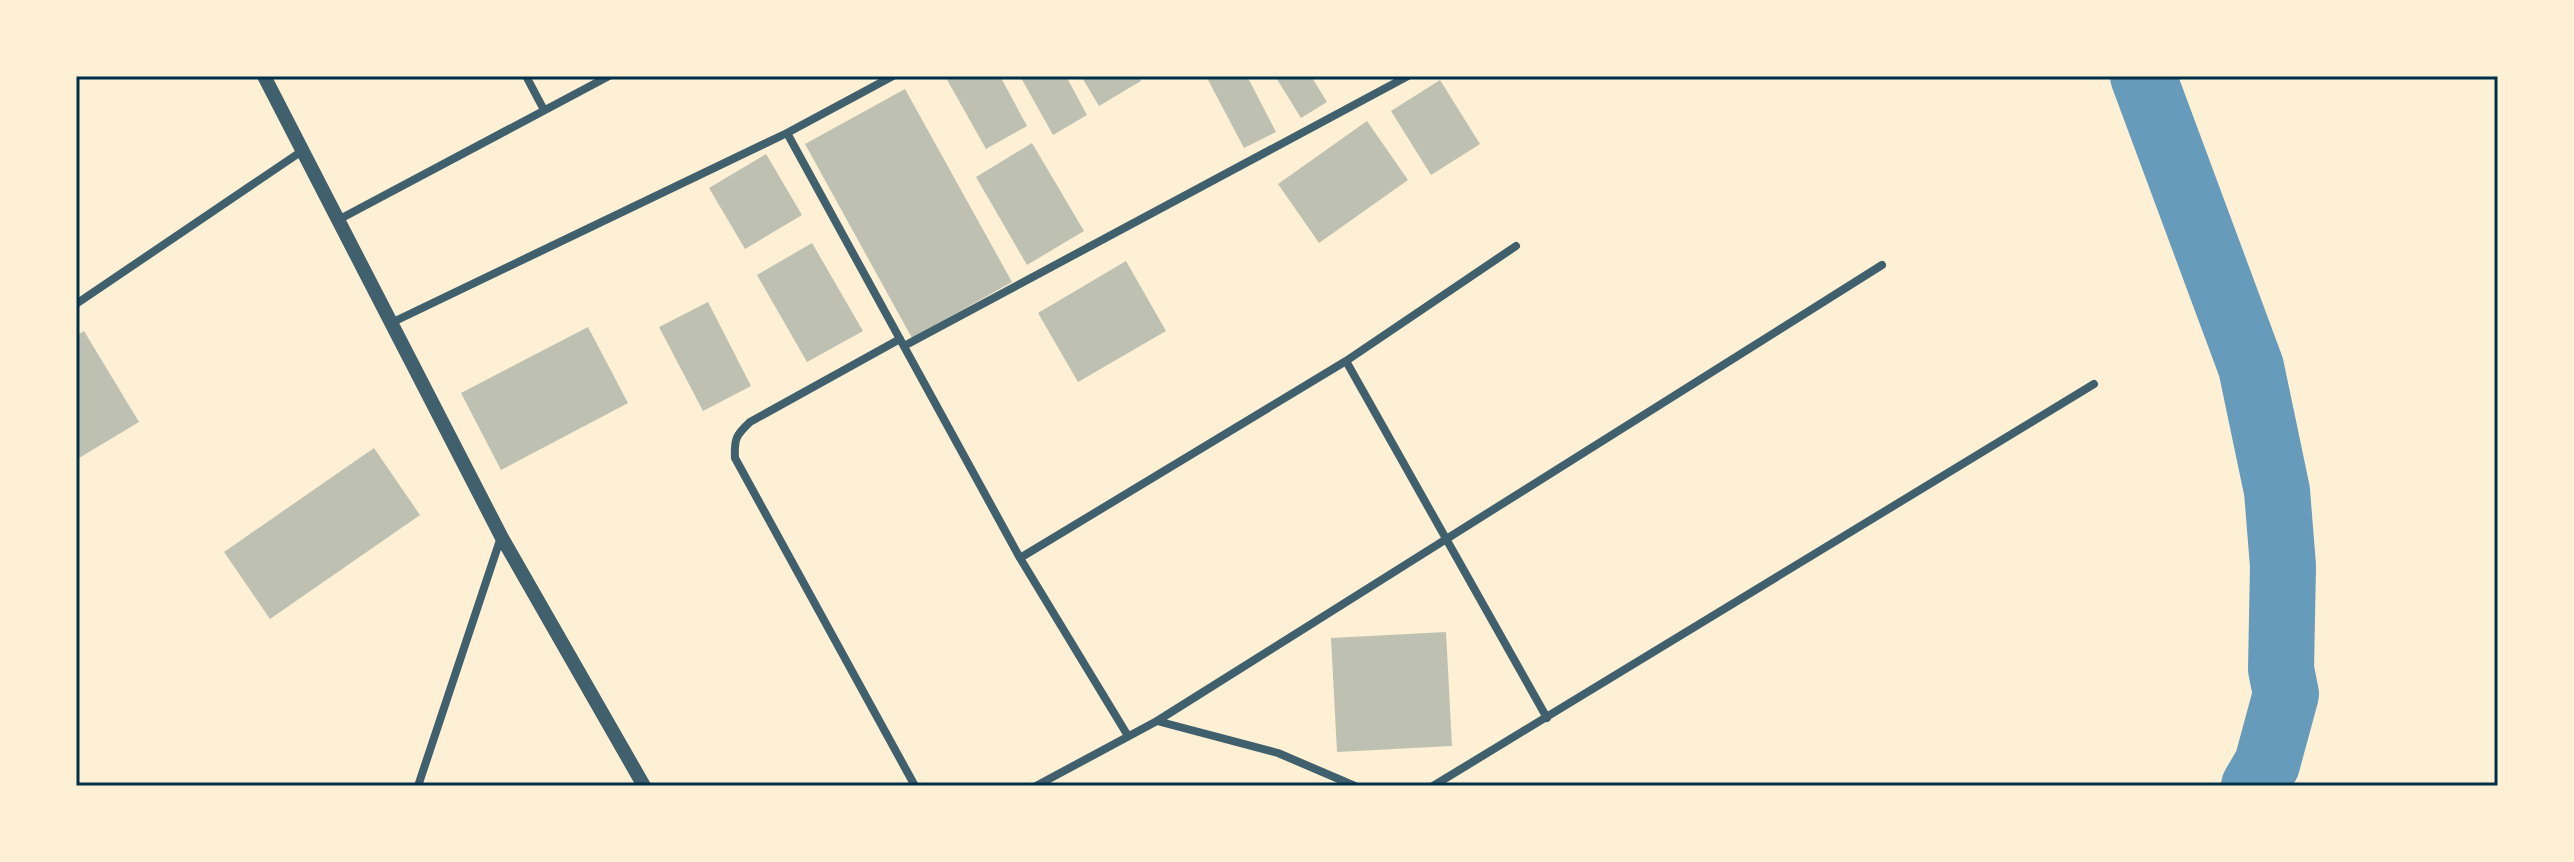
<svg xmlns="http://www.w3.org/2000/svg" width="2574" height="862" font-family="'Crimson Pro',serif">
  <rect width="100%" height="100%" fill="#fdf0d5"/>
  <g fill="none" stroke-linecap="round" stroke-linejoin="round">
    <path stroke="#669bbc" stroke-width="66" d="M2143,76L2251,367L2277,491L2283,566L2281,669L2286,694L2267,764L2254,786"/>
  </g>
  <path fill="#bec0b2" d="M945,76H1000L1027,126L986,149Z
    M1020,76H1066L1087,115L1053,135Z
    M1081,76H1138L1141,81L1099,106Z
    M1206,76H1247L1276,132L1244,148Z
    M1275,76H1311L1327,102L1301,118Z
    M1440,80L1480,144L1431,175L1391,111Z
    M905,89L1012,282L912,338L805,144Z
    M1367,121L1408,180L1319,243L1278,184Z
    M1032,143L1084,231L1027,265L976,177Z
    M766,154L802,215L745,249L709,188Z
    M812,243L863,331L807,362L757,275Z
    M1126,261L1166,331L1078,382L1038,313Z
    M708,302L751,386L703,411L659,327Z
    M588,327L628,403L501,470L461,393Z
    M84,331L139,422L79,458L76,453V336Z
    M374,448L420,515L270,619L224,552Z
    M1446,632L1452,746L1337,752L1331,638Z"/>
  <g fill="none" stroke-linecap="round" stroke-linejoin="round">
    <path stroke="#3f606c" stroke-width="8" d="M526,76L544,110
      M787,133L1020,558L1128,736
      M338,220L609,76
      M76,304L302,151
      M391,323L787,133L893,76
      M900,339L750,422C736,435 734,439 735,458L915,786
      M904,346L1408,76
      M1346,361L1547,718
      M1020,558L1346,361L1516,246
      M1157,721L1278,753L1355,786
      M418,786L501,537
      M1036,786L1157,721L1882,265
      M1433,786L2094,384"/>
    <path stroke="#3f606c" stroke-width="14" d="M264,76L501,536L644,786"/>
  </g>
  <rect width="2574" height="862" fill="none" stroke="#fdf0d5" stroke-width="156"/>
  <rect x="78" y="78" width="2418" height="706" fill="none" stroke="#003049" stroke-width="3"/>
</svg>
